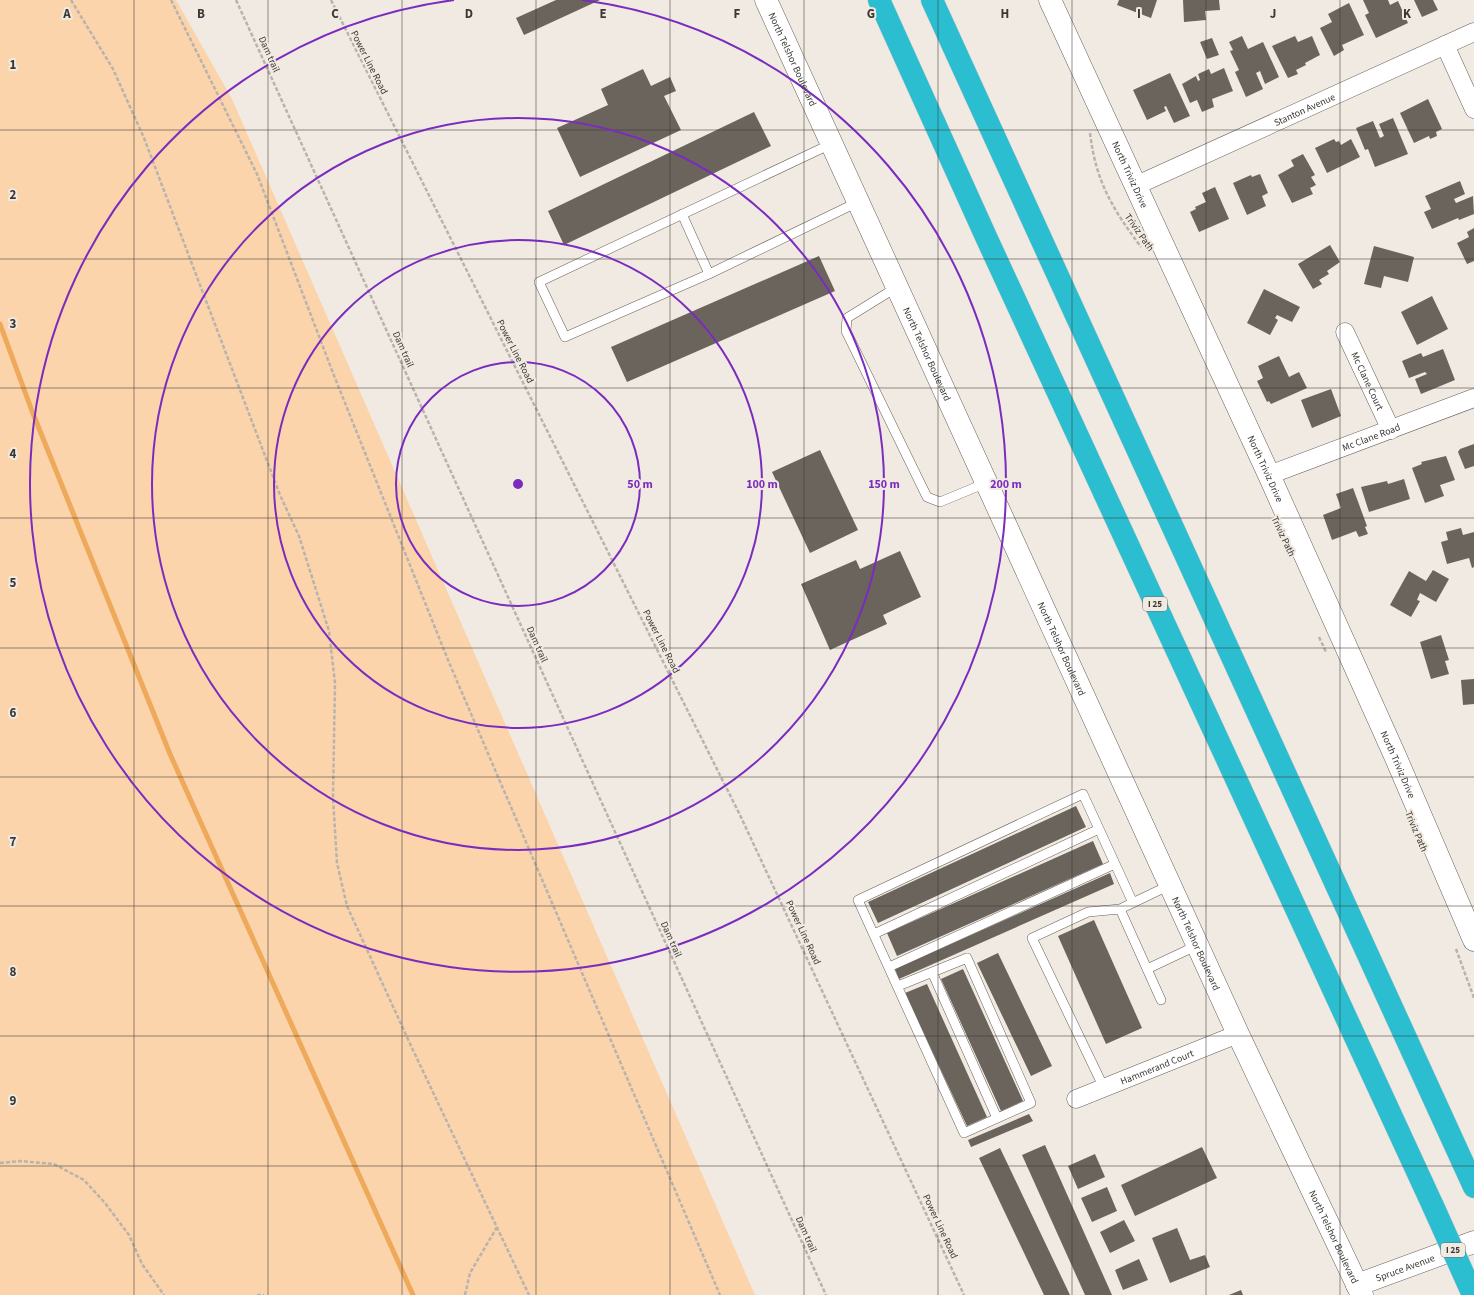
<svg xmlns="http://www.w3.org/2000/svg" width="1474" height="1295" font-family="'Source Sans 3',sans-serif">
  <rect width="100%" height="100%" fill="#f1eae2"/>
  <path fill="#fbd4ac" d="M0,0H176L232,99L755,1295H0Z"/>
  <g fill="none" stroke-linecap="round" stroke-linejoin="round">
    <path stroke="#eea95b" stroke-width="5" d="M0,324L32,411L170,754L413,1295"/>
  </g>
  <path fill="#6b645d" d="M556,0H600L524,35L516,18Z
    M1119,0H1157L1151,18L1117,5Z
    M1183,0H1219L1220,10L1205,11L1206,20L1184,22Z
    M1363,0H1388L1390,5L1398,1L1408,23L1376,38L1365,15L1369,13Z
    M1414,0H1433L1438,10L1422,17Z
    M1349,3L1364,35L1342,45L1344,50L1334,56L1320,28L1332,22L1328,14Z
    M1242,36L1248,49L1263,42L1279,77L1265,84L1260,71L1256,73L1263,89L1246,97L1235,72L1239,70L1230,51L1233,50L1229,42Z
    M1295,36L1298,42L1312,36L1320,55L1305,63L1306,65L1296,70L1298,74L1288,78L1272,46Z
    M1212,38L1219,55L1207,59L1200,42Z
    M1224,68L1233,91L1212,99L1214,107L1202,112L1197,100L1190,103L1182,84L1196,76L1198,81L1200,80L1198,74L1209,69L1211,74Z
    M643,69L651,86L670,77L676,91L664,96L681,130L580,177L557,128L608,105L601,89Z
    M1170,73L1190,116L1174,123L1166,106L1164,107L1166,111L1147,120L1133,90Z
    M1428,99L1442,129L1436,132L1437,136L1430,139L1429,136L1414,143L1400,113Z
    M754,112L771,146L564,245L548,211Z
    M1393,118L1408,154L1375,167L1368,149L1365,150L1356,128L1373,121L1380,138L1384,136L1379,124Z
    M1334,139L1336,142L1339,141L1341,145L1351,139L1360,157L1327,173L1315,148Z
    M1303,154L1315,175L1311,177L1316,185L1310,188L1313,194L1292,203L1278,175L1294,166L1291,160Z
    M1260,174L1268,193L1262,196L1266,206L1247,215L1233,183L1251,175L1252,177Z
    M1460,181L1465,194L1454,199L1456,203L1473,196L1474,214L1459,220L1458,218L1432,229L1424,212L1431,209L1425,196Z
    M1215,187L1229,219L1199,232L1190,212L1196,209L1195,207L1206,202L1202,193Z
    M1474,228V261L1467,264L1457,243L1469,237L1467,232Z
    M1330,245L1340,262L1327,271L1329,274L1319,280L1322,284L1313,289L1298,264Z
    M1374,246L1414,257L1408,282L1384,276L1381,288L1364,284Z
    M819,256L835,291L627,382L611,347Z
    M1264,289L1300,307L1292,322L1277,315L1275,318L1278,320L1270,335L1247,323Z
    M1432,296L1448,329L1417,345L1401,312Z
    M1443,349L1455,380L1421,394L1415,379L1427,374L1425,372L1409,378L1402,361L1421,353L1423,357Z
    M1279,356L1289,377L1299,372L1307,388L1271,404L1269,401L1267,402L1257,381L1263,378L1258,366Z
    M1331,389L1341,416L1312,428L1301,400Z
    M1474,444V466L1465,469L1458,452L1460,449Z
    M820,450L858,530L810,553L772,472Z
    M1446,456L1455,480L1440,485L1444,496L1425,503L1412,468L1422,464L1421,462Z
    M1404,479L1410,499L1369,512L1361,487L1387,481L1388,484Z
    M1353,488L1367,526L1365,527L1368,534L1359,537L1356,531L1332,540L1323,515L1341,508L1336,494Z
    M1461,528L1463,535L1474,532V567L1472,568L1469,558L1447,564L1441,542L1448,540L1446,532Z
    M900,551L921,597L883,615L887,624L830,650L801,584L856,560L860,569Z
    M1433,570L1449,579L1436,602L1420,593L1417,600L1420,601L1411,617L1390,605L1409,571L1426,581Z
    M1441,635L1449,660L1445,661L1449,674L1431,679L1420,642Z
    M1474,679V704L1463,705L1461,680Z
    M1076,806L1086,827L878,923L868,902Z
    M1093,841L1103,864L897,956L887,933Z
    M1110,873L1114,884L899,979L895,969Z
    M1094,920L1142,1028L1106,1044L1058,936Z
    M998,953L1052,1066L1031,1076L977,963Z
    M963,969L1023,1101L1001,1111L941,979Z
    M927,984L987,1117L967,1126L905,993Z
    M1029,1114L1033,1121L971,1147L968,1140Z
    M1045,1145L1112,1295H1085L1022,1155Z
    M1202,1147L1217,1178L1135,1216L1121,1185Z
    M1000,1148L1070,1295H1044L979,1158Z
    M1095,1154L1105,1177L1078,1189L1068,1166Z
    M1107,1187L1117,1211L1092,1222L1081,1198Z
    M1124,1220L1135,1241L1110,1253L1100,1232Z
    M1177,1228L1190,1260L1205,1255L1210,1267L1170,1283L1152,1238Z
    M1139,1259L1148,1280L1123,1290L1115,1270Z
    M1241,1290L1243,1295H1229Z"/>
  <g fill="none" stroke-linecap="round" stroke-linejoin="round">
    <defs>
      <path id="service" d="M831,144L539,282L565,337L709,274L858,202
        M682,214L709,274
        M897,287L847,318L846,331L927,497L940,502L986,483
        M874,934L1099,829
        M889,967L1115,864
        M1147,969L1198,945
        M932,972L997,1118
        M898,986L967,958L1031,1103L964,1133L858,900L1083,794L1133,903
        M1161,1000L1120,909L1170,885
        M1104,1088L1032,938L1088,912L1120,909"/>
      <g id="minor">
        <path d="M1445,45L1474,109"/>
        <path id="s1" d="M1135,186L1474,32"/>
        <path id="s2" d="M1345,332L1391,430"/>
        <path id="s3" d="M1269,475L1474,398"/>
        <path id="s4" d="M1076,1099L1238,1034"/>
      </g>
      <g id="tertiary">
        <path id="s5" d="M1050,0L1269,475L1396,758L1474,940"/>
      </g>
      <g id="secondary">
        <path id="s6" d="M766,0L1238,1034L1362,1295"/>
        <path id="s7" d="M1357,1285L1474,1242"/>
      </g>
      <path id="motorway" d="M879,0L987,239L1433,1206
        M932,0L1474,1187"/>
    </defs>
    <use href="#service" stroke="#68615a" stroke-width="10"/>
    <use href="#minor" stroke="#68615a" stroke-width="19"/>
    <use href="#tertiary" stroke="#68615a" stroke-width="23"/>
    <use href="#secondary" stroke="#68615a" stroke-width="23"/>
    <use href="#motorway" stroke="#cccbca" stroke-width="23"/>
    <path stroke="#b9b3ac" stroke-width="2.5" stroke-dasharray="4 2" stroke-linecap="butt" d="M71,0L113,69L144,138L280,495L299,536L329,631L335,683L333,798L337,863L347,906L412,1048L529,1295
      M171,0L257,174L333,373L448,660L720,1295
      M236,0L826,1295
      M331,0L740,815L964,1295
      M1090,133C1096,182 1112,208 1141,247
      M1319,637L1326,652
      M1456,949L1474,998
      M0,1163L20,1161L54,1164L84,1180L105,1203L129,1235L142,1264L164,1295
      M257,1295H264
      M465,1295L470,1273L497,1227"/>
    <use href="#service" stroke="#fff" stroke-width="9"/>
    <use href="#minor" stroke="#fff" stroke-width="18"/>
    <use href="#tertiary" stroke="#fff" stroke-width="22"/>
    <use href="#secondary" stroke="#fff" stroke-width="22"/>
    <use href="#motorway" stroke="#2bbed1" stroke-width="22"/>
    <defs>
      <path id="motorway-bridge" d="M1433,1206L1473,1295"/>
    </defs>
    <use href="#motorway-bridge" stroke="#cccbca" stroke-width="23" stroke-linecap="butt"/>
    <use href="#motorway-bridge" stroke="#2bbed1" stroke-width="22"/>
  </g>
  <path fill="none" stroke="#3b3834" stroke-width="1" stroke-opacity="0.55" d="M134,0V1295M268,0V1295M402,0V1295M536,0V1295M670,0V1295M804,0V1295M938,0V1295M1072,0V1295M1206,0V1295M1340,0V1295M0,130H1474M0,259H1474M0,388H1474M0,518H1474M0,648H1474M0,777H1474M0,906H1474M0,1036H1474M0,1166H1474"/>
  <g fill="none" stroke="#7b2cbf" stroke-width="2">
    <circle cx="518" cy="484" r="122"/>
    <circle cx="518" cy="484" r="244"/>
    <circle cx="518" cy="484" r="366"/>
    <path d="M582 0A488 488 0 1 1 454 0"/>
  </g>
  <g text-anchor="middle" stroke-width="4" stroke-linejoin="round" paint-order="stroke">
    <g fill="#f1eae2" stroke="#726d68" stroke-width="1">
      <rect x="1143" y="597" width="24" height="14" rx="3"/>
      <rect x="1441" y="1243" width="24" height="14" rx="3"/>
    </g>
    <g font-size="9" font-weight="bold" fill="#3b3834">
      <text x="1155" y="607">I 25</text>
      <text x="1453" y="1253">I 25</text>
    </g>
    <g font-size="10" fill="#3b3834" stroke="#f1eae2">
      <text transform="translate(270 54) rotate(66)" y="4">Dam trail</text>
      <text dy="4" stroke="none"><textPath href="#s6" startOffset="65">North Telshor Boulevard</textPath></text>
      <text transform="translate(370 62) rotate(63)" y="4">Power Line Road</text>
      <text dy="4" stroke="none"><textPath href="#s1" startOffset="186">Stanton Avenue</textPath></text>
      <text dy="4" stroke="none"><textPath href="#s5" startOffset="192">North Triviz Drive</textPath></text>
      <text transform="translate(1140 232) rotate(55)" y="4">Triviz Path</text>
      <text transform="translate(404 349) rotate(66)" y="4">Dam trail</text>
      <text transform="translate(516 351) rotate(63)" y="4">Power Line Road</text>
      <text dy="4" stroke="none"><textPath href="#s6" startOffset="389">North Telshor Boulevard</textPath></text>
      <text dy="4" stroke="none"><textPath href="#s2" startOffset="54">Mc Clane Court</textPath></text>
      <text dy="4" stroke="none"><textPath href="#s3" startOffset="109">Mc Clane Road</textPath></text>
      <text dy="4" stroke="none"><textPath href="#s5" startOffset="516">North Triviz Drive</textPath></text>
      <text transform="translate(1284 536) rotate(65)" y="4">Triviz Path</text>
      <text transform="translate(662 641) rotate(63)" y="4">Power Line Road</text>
      <text transform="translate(538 644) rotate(66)" y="4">Dam trail</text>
      <text dy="4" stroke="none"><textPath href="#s6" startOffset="713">North Telshor Boulevard</textPath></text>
      <text dy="4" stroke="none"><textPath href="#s5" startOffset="840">North Triviz Drive</textPath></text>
      <text transform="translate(1417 831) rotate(67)" y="4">Triviz Path</text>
      <text transform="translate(804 932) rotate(65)" y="4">Power Line Road</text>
      <text transform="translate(672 939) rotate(66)" y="4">Dam trail</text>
      <text dy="4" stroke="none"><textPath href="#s6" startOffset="1037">North Telshor Boulevard</textPath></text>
      <text dy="4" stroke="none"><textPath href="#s4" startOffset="87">Hammerand Court</textPath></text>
      <text transform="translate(941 1226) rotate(65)" y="4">Power Line Road</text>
      <text transform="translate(807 1234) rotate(66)" y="4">Dam trail</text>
      <text dy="4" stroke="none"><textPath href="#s6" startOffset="1361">North Telshor Boulevard</textPath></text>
      <text dy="4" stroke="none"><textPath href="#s7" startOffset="51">Spruce Avenue</textPath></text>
    </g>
  </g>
  <g font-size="13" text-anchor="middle" font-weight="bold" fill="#3b3834" stroke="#f1eae2" stroke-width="4" stroke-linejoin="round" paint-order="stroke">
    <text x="67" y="18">A</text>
    <text x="201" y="18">B</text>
    <text x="335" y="18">C</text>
    <text x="469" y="18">D</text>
    <text x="603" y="18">E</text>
    <text x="737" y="18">F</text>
    <text x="871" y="18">G</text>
    <text x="1005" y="18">H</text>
    <text x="1139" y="18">I</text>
    <text x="1273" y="18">J</text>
    <text x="1407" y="18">K</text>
    <text x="13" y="69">1</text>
    <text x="13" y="199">2</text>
    <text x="13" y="328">3</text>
    <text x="13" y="458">4</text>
    <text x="13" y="587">5</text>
    <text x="13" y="717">6</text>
    <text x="13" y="846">7</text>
    <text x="13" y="976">8</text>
    <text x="13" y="1105">9</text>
  </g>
  <circle cx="518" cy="484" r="6" fill="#7b2cbf" stroke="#f1eae2" stroke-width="2"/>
  <g font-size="12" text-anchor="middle" font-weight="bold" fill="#7b2cbf" stroke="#f1eae2" stroke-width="4" stroke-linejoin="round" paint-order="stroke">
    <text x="640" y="488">50 m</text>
    <text x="762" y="488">100 m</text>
    <text x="884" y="488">150 m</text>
    <text x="1006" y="488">200 m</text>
  </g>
</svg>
